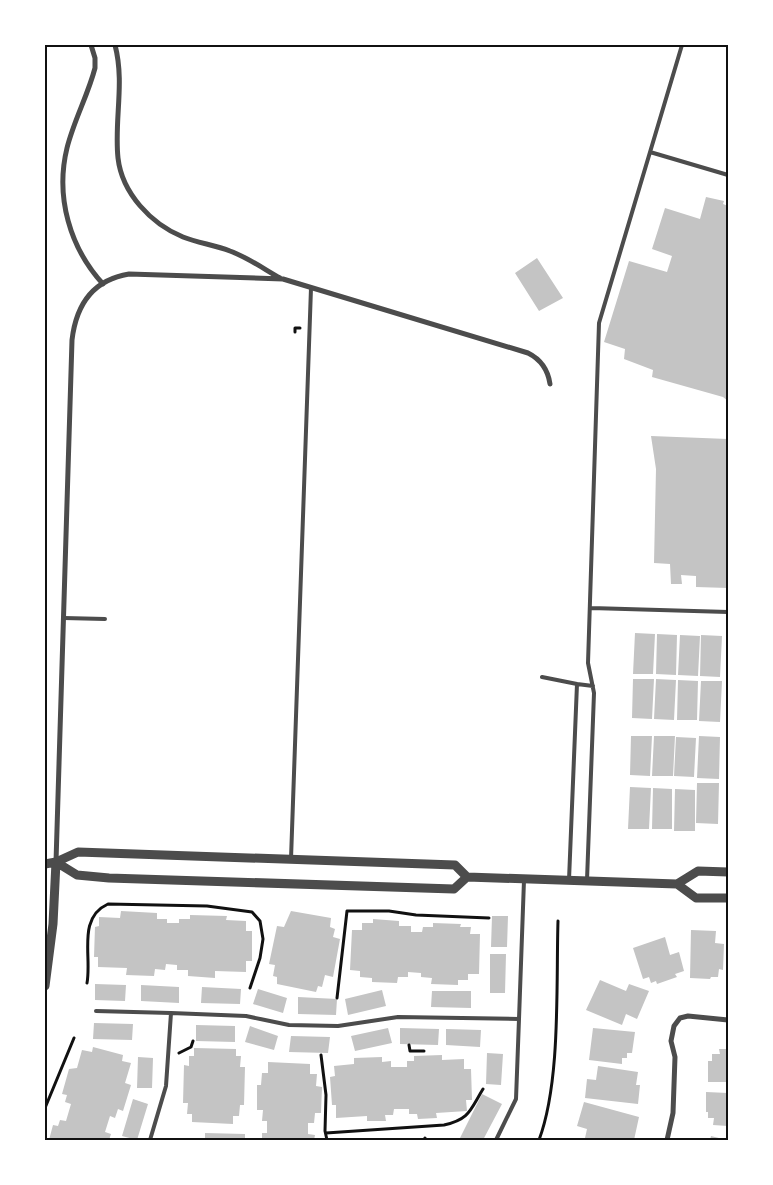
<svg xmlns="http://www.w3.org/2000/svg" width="773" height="1185" font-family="'Crimson Pro',serif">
  <rect width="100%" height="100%" fill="#fff"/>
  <path fill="#c4c4c4" d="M706,197L724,201L723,204L728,206V401L723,397L652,377L653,370L624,359L625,349L604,342L629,261L667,272L672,256L652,249L665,208L700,219Z
    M537,258L563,298L539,311L515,273Z
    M651,436L728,439V588L696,587V576L681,575L682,584H671L670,564L654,563L656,469Z
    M635,633L655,634L653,674H633Z
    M657,634L677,635L676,675L656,674Z
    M680,635L700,636L698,676L678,675Z
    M701,635L722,636L720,677L700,676Z
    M633,679H654L652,719L632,718Z
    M656,679L676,680L674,720L654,719Z
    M678,680L698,681L697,720H677Z
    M701,681H722L720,722L699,721Z
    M631,736H652L650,776L630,775Z
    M654,736H675L673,776H652Z
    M699,736L720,737L719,779L697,778Z
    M676,737L696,738L694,777L674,776Z
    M697,783H719L718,824L696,823Z
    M630,787L651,788L649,829H628Z
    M653,788L672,789V829H652Z
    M675,789L695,790V831H674Z
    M121,911L157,913V919H167V923H179V919H190V915L227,916L226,920L246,921V931H252V961H246V972L215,971V978L188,976V970H177V965L166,964L165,970L155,969L154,976L126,975L127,968L98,967V957H94L95,927L99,926V917L120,918Z
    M291,911L331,918L330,927L335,929L333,937L340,939L333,977L325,975L322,987L318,986L316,992L277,984V977L273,976L275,965L269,964L277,926L284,927Z
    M492,916H508L507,947H491Z
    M373,919L399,921V926H411V932H422L423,927H433V923L461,924L460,927H471L470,934H480L479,974H468V980H458V985L431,984L432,978L421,977V973L408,972V977H398L397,983L372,982V978L360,977V971L350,970L352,930H362V923H373Z
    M691,930L716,931L715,943L724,944L723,970L719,969L718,977H711L710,979L690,978Z
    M665,937L670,955L679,952L684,971L675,974L677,977L657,984L656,981L651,983L649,977L643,979L633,948Z
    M490,954H506L505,993H490Z
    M600,980L626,991L629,984L649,991L637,1019L626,1014L622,1025L586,1010Z
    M95,984L126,985L125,1001L95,1000Z
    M141,985L179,987V1003L141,1001Z
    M202,987L241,989L240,1004L201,1003Z
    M258,989L287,998L283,1013L253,1004Z
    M382,990L386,1006L348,1015L345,999Z
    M432,991H471V1008L431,1007Z
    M298,997L337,999L336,1015L298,1014Z
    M94,1023L133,1024L132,1040L93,1039Z
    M196,1025L235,1026V1042L196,1041Z
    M250,1026L278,1036L274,1050L245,1042Z
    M388,1028L392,1043L355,1051L351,1036Z
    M400,1028L439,1029L438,1045L400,1044Z
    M593,1028L635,1032L632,1053H627V1058H622V1064L589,1060Z
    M446,1029L481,1030L480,1047L446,1045Z
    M291,1036L330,1037L328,1053L289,1052Z
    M93,1047L123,1055L122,1061L131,1063L125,1083L131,1085L123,1111L118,1109L115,1118L110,1116L105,1132L111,1134L109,1140H49L53,1125L58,1126L60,1120L66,1121L71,1104L65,1102L67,1095L62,1094L69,1069L77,1068L82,1050L92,1052Z
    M194,1048L236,1049V1056H241L240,1067H245L244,1105H240L239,1116H233V1124L192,1122V1114H187L188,1103H183L184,1065L189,1066V1056H194Z
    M719,1049H728V1082H708V1061H712V1054H720Z
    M487,1053L503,1054L501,1085L486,1084Z
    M442,1055V1060L464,1059V1069H471L472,1100H466L467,1111L436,1113L437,1118L418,1119L417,1114H409V1109H394L393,1115H385L386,1121H367V1116L336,1118V1105H332L330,1077L335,1076L334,1066L354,1064V1058L382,1057V1062L391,1061V1067H407V1061H414V1056Z
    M138,1057L153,1058L152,1088H137Z
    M268,1062L310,1064V1074H317L316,1086L322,1087L321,1113H315L314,1123H308V1134L315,1135L314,1140H262V1133H267V1121H262L263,1110H257V1085H261L262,1073H268Z
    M598,1066L638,1072L636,1085H640L638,1104L585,1098L587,1079L596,1080Z
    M706,1092L728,1093V1126L713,1125L714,1118H708V1112H706Z
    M482,1094L502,1104L483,1140H459Z
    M133,1099L148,1104L137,1140L122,1136Z
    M584,1102L639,1117L634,1140L585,1138L587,1129L577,1126Z
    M205,1133L245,1134V1140H205Z
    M711,1136L723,1139V1140H710Z"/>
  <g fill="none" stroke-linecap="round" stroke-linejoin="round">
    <path stroke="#111" stroke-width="3" d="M295,332V328H300
      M87,983C92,956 77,918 108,904L207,906L252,912L260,921L263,939L260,958L250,988
      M337,998L347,911H389L416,915L489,918
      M409,1045L410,1051H424
      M179,1053L191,1047L193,1041
      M321,1055L326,1095L325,1131L327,1140
      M45,1108L74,1038
      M326,1133L444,1125C470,1119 470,1110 483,1089
      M424,1140L425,1138
      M539,1140C561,1081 556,985 558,921"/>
    <path stroke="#4c4c4c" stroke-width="4" d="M650,152L728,175
      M591,608L728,612
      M64,618L105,619
      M542,677L577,684L569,880
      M577,684L593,686
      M291,859L311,288
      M587,880L594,693L588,663L599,323L682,45
      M96,1011L171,1013
      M150,1140L166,1086L171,1013L246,1016L289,1025L338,1026L398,1017L519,1019L524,880
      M496,1140L516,1099L519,1019"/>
    <path stroke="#4c4c4c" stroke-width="5" d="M91,45L95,58V68C88,95 74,120 67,148C55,197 70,248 103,284
      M115,45C125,83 114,120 118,158C122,193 151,224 183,237C198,243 215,245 230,251C247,257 264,269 280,278
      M56,862L72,340C76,306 92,280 129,274L283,279L528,353C540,359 548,370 550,384
      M667,1140L673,1113L675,1057L671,1041L674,1026L680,1018L688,1016L728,1020"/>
    <path stroke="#4c4c4c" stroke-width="9" d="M56,862L77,875L109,878L454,889L467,877
      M45,864L56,862L78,852L455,865L467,877L677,884L696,898H728
      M677,884L698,871L728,872
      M45,986L53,924L56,862"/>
  </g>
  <rect width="773" height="1185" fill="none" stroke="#ffffff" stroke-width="92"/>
  <rect x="46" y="46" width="681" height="1093" fill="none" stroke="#111" stroke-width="2"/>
</svg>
